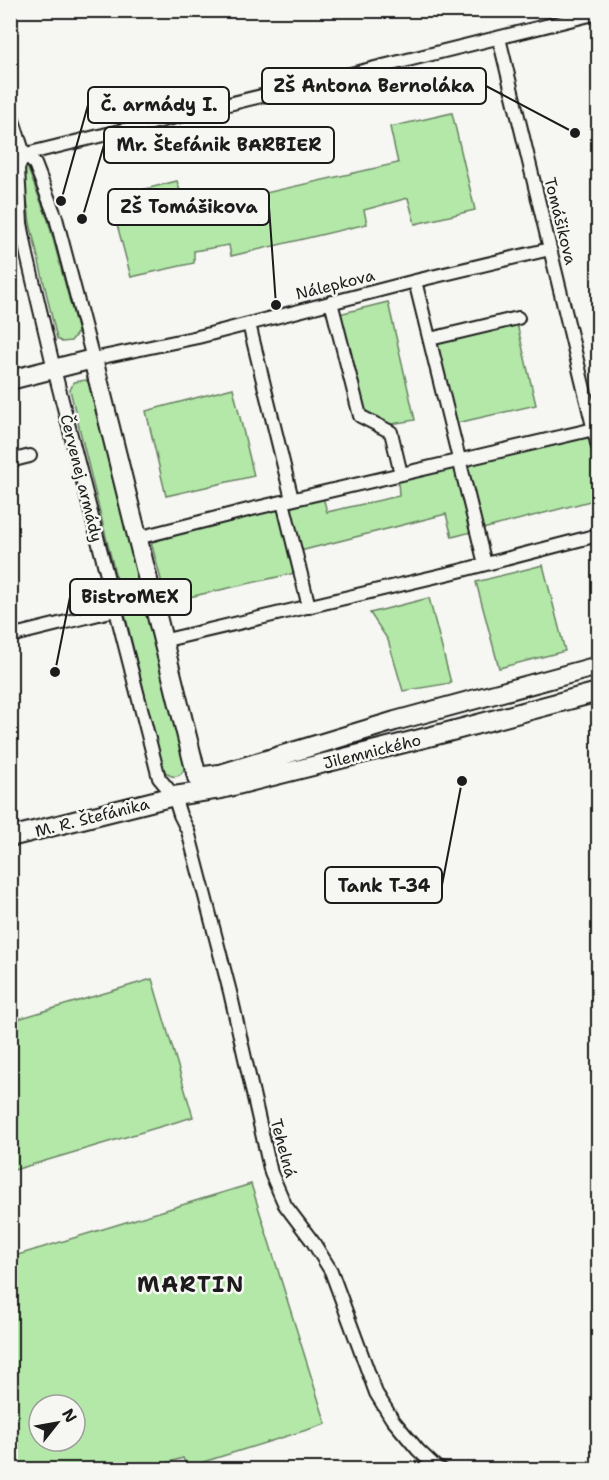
<svg xmlns="http://www.w3.org/2000/svg" width="609" height="1480" font-family="'Shantell Sans',sans-serif">
  <rect width="100%" height="100%" fill="#f6f6f2"/>
  <filter id="ink" filterUnits="userSpaceOnUse"><feTurbulence type="fractalNoise" baseFrequency=".0167" numOctaves="2"/><feDisplacementMap in="SourceGraphic" scale="12" xChannelSelector="R" yChannelSelector="G"/><feConvolveMatrix kernelMatrix="1 2 1 2 8 2 1 2 1" color-interpolation-filters="sRGB"/></filter>
  <g filter="url(#ink)">
    <path fill="#b3e8a9" stroke="#688262" stroke-width="1.5" fill-rule="evenodd" d="M452,113L475,210L415,224L408,198L364,210L367,224L231,256L229,245L194,251V263L131,277L110,198L177,181L186,211L398,163L390,127Z
      M26,164L48,220L78,332L71,341L62,342L57,339L30,223L23,168Z
      M388,302L415,420L368,428L339,314Z
      M516,320L536,405L448,425L430,338Z
      M86,380L92,387L185,763C184,778 172,781 163,769L70,390L74,382Z
      M233,388L254,476L166,496L146,411Z
      M589,436L598,479V499L452,537L446,514L300,551L291,506L323,497L327,512L399,496L398,480Z
      M278,509L295,573L167,602L151,542Z
      M543,565L565,651L499,668L476,582Z
      M429,598L451,683L403,691L388,640L370,613Z
      M152,979L193,1117L11,1171V1021Z
      M251,1184L326,1424L187,1467L183,1458L146,1469H11V1257ZM39,1405H75V1441H39Z"/>
    <g fill="none" stroke-linecap="round" stroke-linejoin="round">
      <defs>
        <path id="minor" d="M499,38L598,447
          M10,111L24,154L35,164L56,218L93,359L198,337L415,281L550,249
          M24,154L18,168L21,223L27,255L54,369L159,778L174,796L180,815L188,831L230,992L271,1173L285,1205L313,1242L331,1271L376,1393L392,1419L418,1450L437,1468L442,1470
          M10,158L598,13
          M415,281L485,564
          M331,302L360,416L391,432L401,474
          M249,324L292,499
          M430,339L518,318
          M10,461L30,456
          M283,502L309,607
          M137,541L145,536L252,509L594,429
          M10,636L115,610
          M162,641L459,571L598,535"/>
        <path id="primary" d="M10,380L93,359L197,777
          M197,777L220,774L395,721L598,666
          M10,837L174,796L221,789L448,732L598,692"/>
      </defs>
      <use href="#minor" stroke="#1c1c1c" stroke-width="16"/>
      <use href="#primary" stroke="#1c1c1c" stroke-width="22"/>
      <use href="#minor" stroke="#f6f6f2" stroke-width="12"/>
      <use href="#primary" stroke="#f6f6f2" stroke-width="18"/>
    </g>
  </g>
  <g text-anchor="middle" stroke-width="5" stroke-linejoin="round" paint-order="stroke">
    <g font-size="16" fill="#1c1c1c" stroke="#f6f6f2">
      <text transform="translate(561 221) rotate(76)" y="6">Tomášikova</text>
      <text transform="translate(335 284) rotate(-14)" y="6">Nálepkova</text>
      <text transform="translate(82 478) rotate(76)" y="6">Červenej armády</text>
      <text transform="translate(372 751) rotate(-14)" y="6">Jilemnického</text>
      <text transform="translate(92 817) rotate(-14)" y="6">M. R. Štefánika</text>
      <text transform="translate(284 1148) rotate(75)" y="6">Tehelná</text>
    </g>
    <g font-size="22" font-weight="bold" letter-spacing="1.5" fill="#1c1c1c" stroke="#f6f6f2">
      <text x="191" y="1292">MARTIN</text>
    </g>
  </g>
  <path fill="none" stroke="#1c1c1c" stroke-width="2" d="M575 133L486 86M61 201L88 105M82 219L104 145M276 305L269 207M55 672L70 597M462 781L442 885"/>
  <g fill="#1c1c1c" stroke="#f6f6f2" stroke-width="2">
    <circle cx="575" cy="133" r="6"/>
    <circle cx="61" cy="201" r="6"/>
    <circle cx="82" cy="219" r="6"/>
    <circle cx="276" cy="305" r="6"/>
    <circle cx="55" cy="672" r="6"/>
    <circle cx="462" cy="781" r="6"/>
  </g>
  <g fill="#f6f6f2" stroke="#1c1c1c" stroke-width="2">
    <rect x="262" y="68" width="224" height="36" rx="6"/>
    <rect x="88" y="87" width="141" height="36" rx="6"/>
    <rect x="104" y="127" width="230" height="36" rx="6"/>
    <rect x="108" y="189" width="161" height="36" rx="6"/>
    <rect x="70" y="579" width="121" height="36" rx="6"/>
    <rect x="325" y="867" width="117" height="36" rx="6"/>
  </g>
  <g font-size="18" text-anchor="middle" font-weight="bold" fill="#1c1c1c">
    <text x="374" y="92">ZŠ Antona Bernoláka</text>
    <text x="159" y="111">Č. armády I.</text>
    <text x="219" y="151">Mr. Štefánik BARBIER</text>
    <text x="189" y="213">ZŠ Tomášikova</text>
    <text x="130" y="603">BistroMEX</text>
    <text x="384" y="892">Tank T-34</text>
  </g>
  <rect width="609" height="1480" fill="none" stroke="#f6f6f2" stroke-width="36"/>
  <rect x="18" y="18" width="573" height="1444" fill="none" stroke="#1c1c1c" stroke-width="2" filter="url(#ink)"/>
  <g transform="translate(57 1423) rotate(59)"><circle r="28" fill="#f6f6f2" stroke="#9f9f9c" stroke-width="1.5"/>
  <path d="M0-4.5L10 22L0 15L-10 22Z" fill="#1c1c1c"/>
  <text y="-9" font-size="16" font-weight="bold" text-anchor="middle" fill="#1c1c1c">N</text>
  </g>
</svg>
